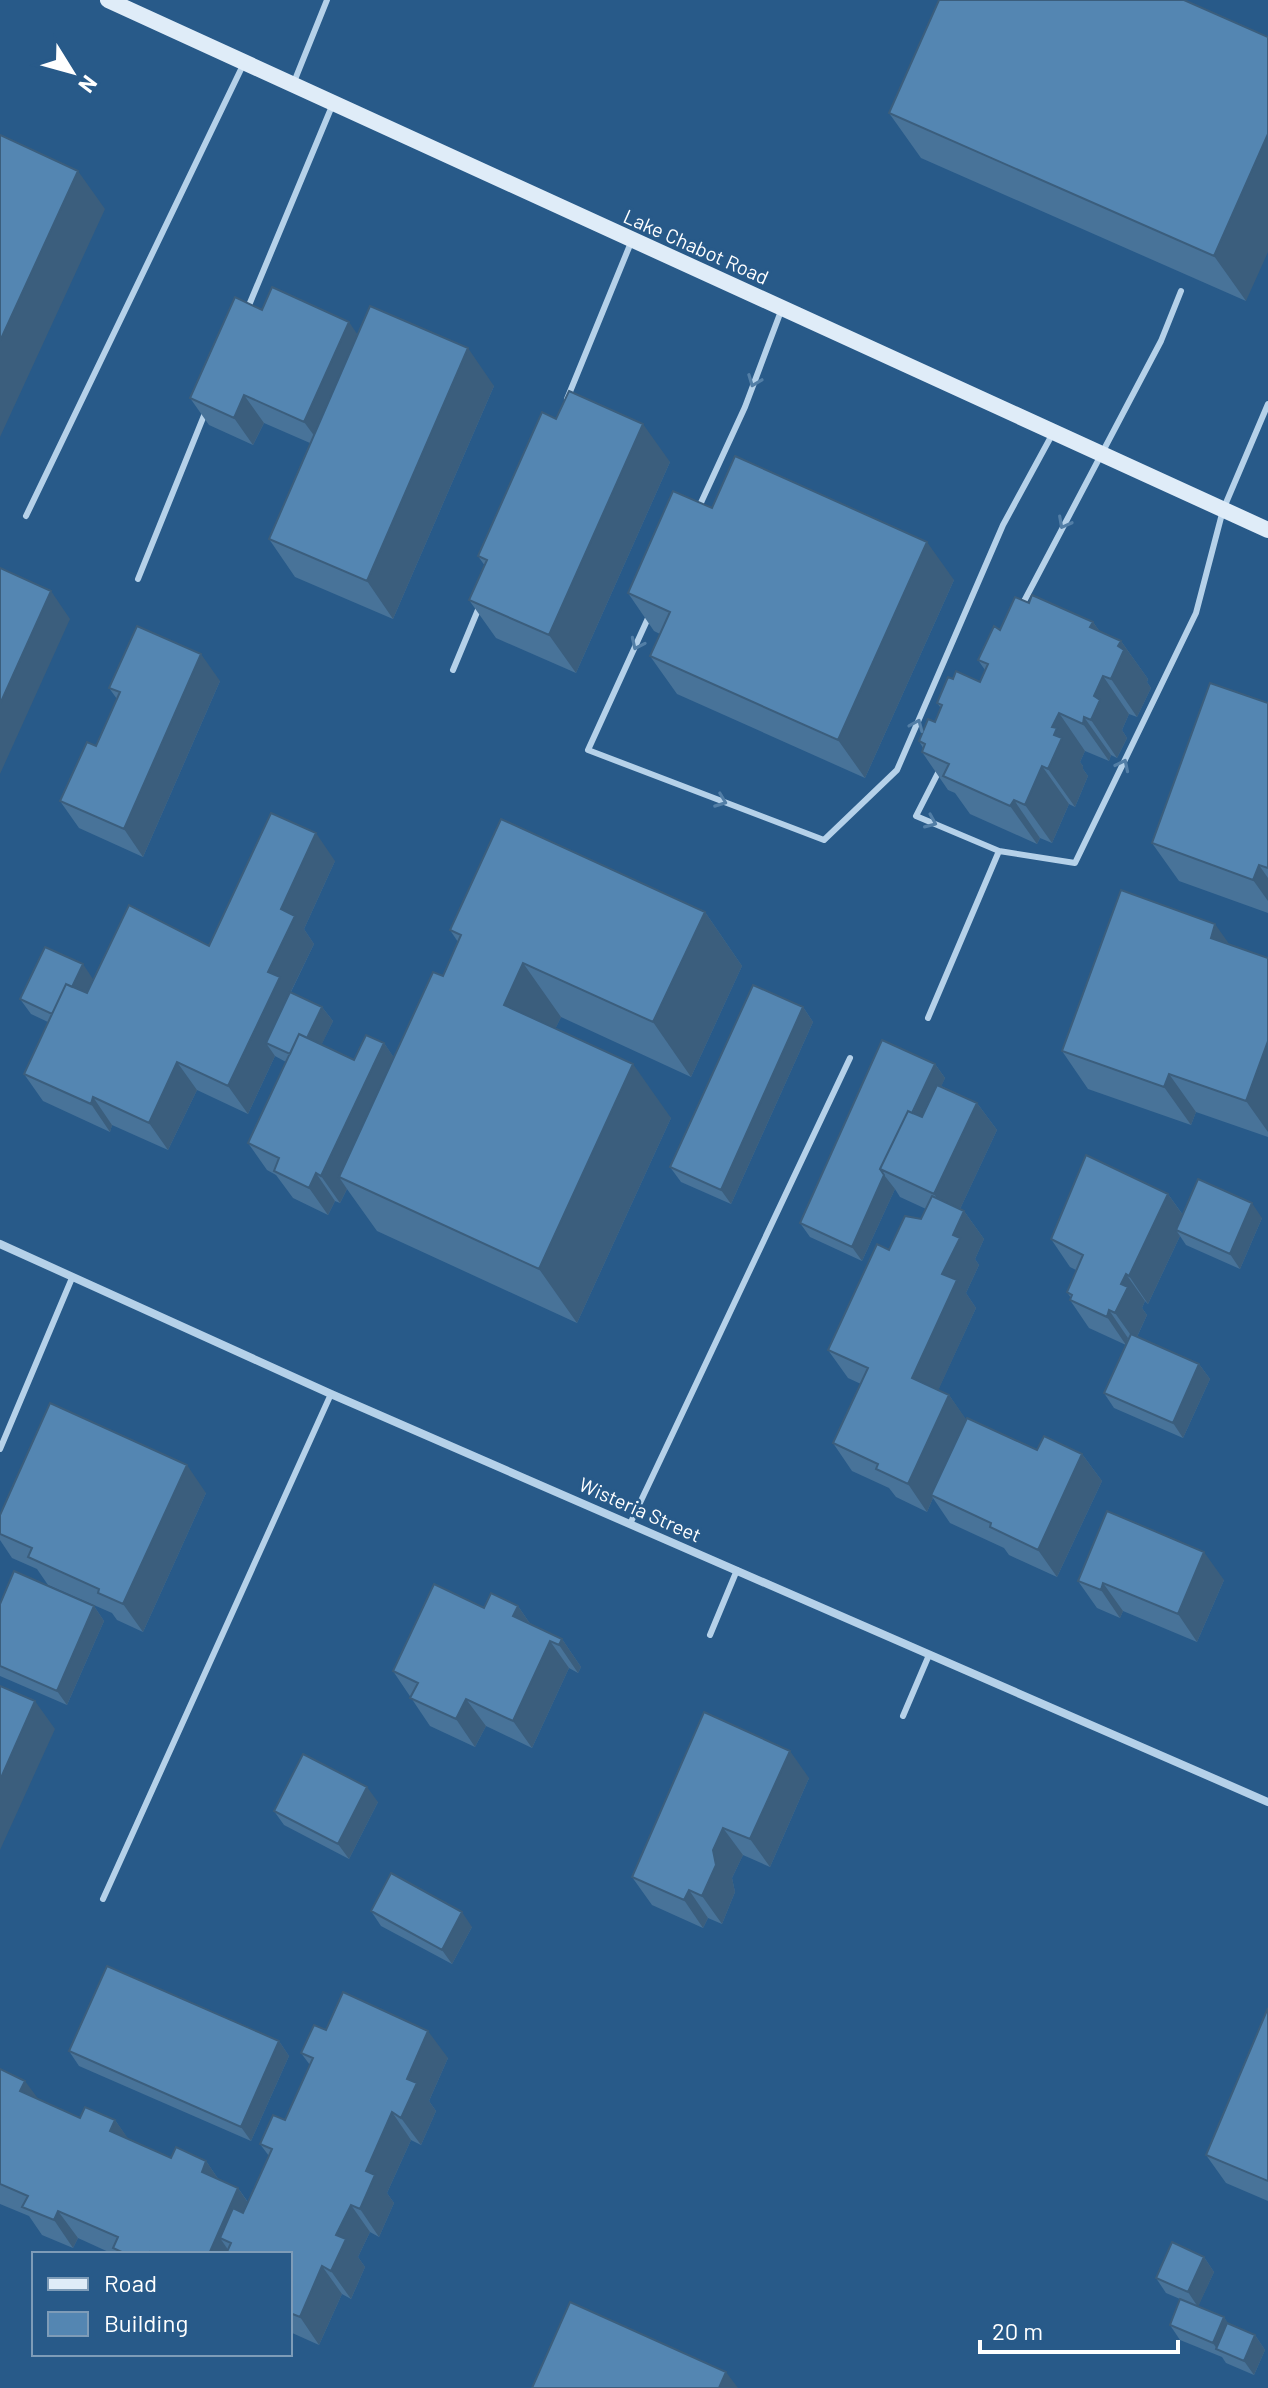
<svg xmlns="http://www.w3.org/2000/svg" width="1268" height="2388" font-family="Barlow,sans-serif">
  <rect width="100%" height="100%" fill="#285a89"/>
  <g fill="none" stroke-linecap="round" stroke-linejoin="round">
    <path stroke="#b5d1e9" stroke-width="6" d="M294,82L327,0
      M247,310L332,106
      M567,399L632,240
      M699,507L745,407L781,311
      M26,516L244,63
      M138,579L205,413
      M1021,607L1161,341L1181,291
      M649,616L588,750L824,840L897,770L1003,525L1053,433
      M453,670L480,605
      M941,767L916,816L999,851L1075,863L1196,613L1223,510L1268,404
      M928,1018L999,851
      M0,1449L72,1278
      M630,1524L850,1058
      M710,1635L737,1570
      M903,1716L929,1655
      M103,1899L331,1394"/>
    <path stroke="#b5d1e9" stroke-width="8" d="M0,1244L331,1394L1268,1802"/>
    <path stroke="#dfecf8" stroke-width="16" d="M108,0L1268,530"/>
  </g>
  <path fill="#487399" d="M1184,0L1246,301L921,158L889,113Z
    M262,310L357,334L494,386L393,619L295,577L269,539L310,443L264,423L253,445L209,425L190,398Z
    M556,419L670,462L576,673L496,638L469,600L485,566L478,556Z
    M712,508L954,580L865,778L677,694L650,656L660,634L654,631L628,593Z
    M1029,603L1093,622L1100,632L1121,641L1148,679L1147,682L1151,688L1137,717L1129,714L1122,730L1127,738L1117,758L1111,755L1109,761L1085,751L1080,762L1083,766V769L1088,776L1075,807L1069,804L1052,843L1040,838L1037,844L970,814L955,793L948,790L922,752L923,748L919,741L935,722L941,708L937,703L953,679L980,682L985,670L978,660L1000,630Z
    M220,681L143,857L79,828L60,801L96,746L117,699L109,688Z
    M1268,703V913L1179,881L1152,843Z
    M335,861L304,929L314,944L291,992L322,1007L333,1021L321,1045L354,1060L384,1043L394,1058L443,976L458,942L450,930L705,912L742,966L691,1077L561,1017L555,1029L671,1118L577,1323L377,1231L347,1189L340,1203L335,1201L328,1215L293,1198L276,1175L267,1170L248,1143L286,1062L275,1056L248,1114L197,1090L168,1150L112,1125L110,1132L43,1101L24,1074L48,1022L31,1014L20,999L93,979L86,993L209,946Z
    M1229,944L1268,958V1137L1196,1112L1191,1125L1088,1089L1062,1051Z
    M803,1007L813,1022L731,1204L681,1182L670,1167Z
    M935,1064L945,1078L941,1086L977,1103L997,1130L960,1209L964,1211L984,1239L975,1259L979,1265L966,1293L976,1308L938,1390L949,1395L966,1420L1037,1450L1082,1454L1102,1481L1057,1577L1009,1555L1004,1548L950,1523L933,1498L927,1512L896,1497L889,1488L852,1471L833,1443L861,1384L848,1378L828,1350L889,1250L921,1219L926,1209L900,1197L895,1189L862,1261L810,1237L800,1223Z
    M1168,1194L1183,1215L1262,1218L1240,1269L1186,1245L1180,1236L1148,1304L1145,1301L1142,1308L1147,1315L1137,1337L1199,1364L1210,1379L1183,1438L1114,1408L1104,1393L1126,1345L1089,1328L1070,1300L1071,1298L1067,1292L1076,1270L1070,1267L1051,1239Z
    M206,1493L143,1632L117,1620L112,1613L48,1585L37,1569L12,1558L0,1540V1515Z
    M1224,1580L1197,1642L1123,1611L1120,1618L1097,1608L1078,1581Z
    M0,1604L94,1606L104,1621L67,1705L0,1676Z
    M518,1606L531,1625L562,1639L581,1667L578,1673L569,1668L532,1748L486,1726L475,1747L430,1726L393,1671L484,1608Z
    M809,1778L770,1867L743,1855L732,1878L735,1892L722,1924L708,1918L703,1928L652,1905L632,1877Z
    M378,1802L349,1859L284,1825L274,1811Z
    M371,1911L472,1927L452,1964L381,1926Z
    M1268,2008V2201L1226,2183L1206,2155Z
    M326,2030L448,2058L429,2101L436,2111L421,2145L411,2140L387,2193L394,2203L379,2237L370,2232L358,2257L365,2267L351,2299L342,2294L319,2345L290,2332V2254H113L78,2238L73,2248L42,2235L29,2216L0,2204V2069L38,2099L80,2118L115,2120L128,2139L171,2158L206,2161L219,2180L238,2188L248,2202L269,2156L260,2144L285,2120L310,2065L301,2053Z
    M279,2041L289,2056L251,2141L79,2066L69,2051Z
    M1204,2257L1214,2272L1198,2306L1224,2317L1228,2324L1255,2335L1265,2350L1254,2375L1226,2363L1222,2357L1180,2340L1170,2325L1180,2299L1166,2293L1156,2278Z"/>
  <path fill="#3b5e7d" d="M1268,134V252L1246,301L1214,256Z
    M78,171L105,209L0,437V341Z
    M349,322L368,350L324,449L304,422Z
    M468,348L494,386L393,619L367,581Z
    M244,395L264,423L253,445L234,418Z
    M643,424L670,462L576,673L549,635Z
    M927,542L954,580L865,778L838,740Z
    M51,591L70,619L0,774V704Z
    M1093,622L1120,660L1090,627Z
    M1121,641L1148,679L1147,682L1151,688L1137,717L1111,679L1118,646Z
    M201,654L220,681L143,857L124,829Z
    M1103,676L1129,714L1122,730L1127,738L1117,758L1091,720L1094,696Z
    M1059,713L1085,751L1080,762L1083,766V769L1088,776L1075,807L1048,769L1054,735L1052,727Z
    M1084,717L1111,755L1109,761L1083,724Z
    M1042,766L1069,804L1052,843L1025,805Z
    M1014,800L1040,838L1037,844L1010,806Z
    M316,833L335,861L304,929L314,944L266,1043L275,1056L248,1114L228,1086L268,972L281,909Z
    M1259,865L1268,878V901L1253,880Z
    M705,912L742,966L691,1077L653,1022Z
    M1215,924L1242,962L1211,938Z
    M523,963L561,1017L541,1059L504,1005Z
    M83,964L93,979L68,1032L58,1017Z
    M322,1007L333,1021L308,1073L297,1058Z
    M803,1007L813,1022L731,1204L721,1190Z
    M1268,1041V1132L1246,1101Z
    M384,1043L403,1071L339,1177L347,1189L340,1203L321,1176Z
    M177,1062L197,1090L168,1150L149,1123Z
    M633,1064L671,1118L577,1323L539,1269Z
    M935,1064L945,1078L900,1178L886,1172Z
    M1169,1074L1196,1112L1191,1125L1164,1087Z
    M93,1097L112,1125L110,1132L91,1104Z
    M977,1103L997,1130L954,1222L934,1194Z
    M316,1173L335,1201L328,1215L309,1188Z
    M884,1175L895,1189L862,1261L852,1247Z
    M1168,1194L1187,1221L1176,1230L1180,1236L1148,1304L1129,1276Z
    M1252,1203L1262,1218L1240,1269L1230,1254Z
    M964,1211L984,1239L975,1259L979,1265L966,1293L976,1308L931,1406L912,1378L953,1235Z
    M1126,1274L1145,1301L1142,1308L1147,1315L1135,1341L1115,1313L1121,1284Z
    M1109,1310L1128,1338L1126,1345L1107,1317Z
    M1199,1364L1210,1379L1183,1438L1173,1423Z
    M949,1395L968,1422L931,1495L933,1498L927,1512L908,1484Z
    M1082,1454L1102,1481L1057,1577L1038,1550Z
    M187,1465L206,1493L143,1632L123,1604Z
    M1204,1552L1224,1580L1197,1642L1178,1614Z
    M1103,1583L1123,1611L1120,1618L1101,1590Z
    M94,1606L104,1621L67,1705L57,1691Z
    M518,1606L537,1634L513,1616Z
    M562,1639L581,1667L578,1673L559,1645Z
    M550,1641L569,1668L532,1748L513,1721Z
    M466,1699L486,1726L475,1747L456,1719Z
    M35,1701L55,1729L0,1850V1780Z
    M790,1751L809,1778L770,1867L750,1839Z
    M367,1787L378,1802L349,1859L338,1844Z
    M723,1828L743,1855L732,1878L735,1892L722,1924L702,1896L713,1850Z
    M689,1890L708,1918L703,1928L684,1900Z
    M462,1912L472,1927L452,1964L442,1950Z
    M428,2031L448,2058L429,2101L436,2111L421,2145L401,2118L407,2079Z
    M279,2041L289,2056L251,2141L241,2127Z
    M25,2081L45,2108L20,2091Z
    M392,2112L411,2140L387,2193L394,2203L379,2237L360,2209L366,2171Z
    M115,2120L134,2147L110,2131Z
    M206,2161L225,2189L202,2172Z
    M238,2188L257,2216L231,2243L220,2238L231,2254H209Z
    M351,2205L370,2232L358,2257L365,2267L351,2299L331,2271L336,2235Z
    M58,2211L78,2238L73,2248L54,2220Z
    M1204,2257L1214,2272L1198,2307L1188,2292Z
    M322,2266L342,2294L319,2345L300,2317Z
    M1224,2317L1234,2332L1217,2349L1213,2343Z
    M1255,2335L1265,2350L1254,2375L1244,2361Z
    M726,2372L738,2388H719Z"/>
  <path fill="#5486b2" stroke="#3b5e7d" stroke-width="2" d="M939,0H1184L1268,37V134L1214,256L889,113Z
    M0,135L78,171L0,341Z
    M272,287L349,322L304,422L244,395L234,418L190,398L235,297L262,310Z
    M370,306L468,348L367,581L269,539Z
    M569,391L643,424L549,635L469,600L487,560L478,556L542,412L556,419Z
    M735,456L927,542L838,740L650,656L670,612L628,593L673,491L712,508Z
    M0,568L51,591L0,704Z
    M1032,595L1093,622L1090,627L1121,641L1118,646L1124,650L1111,679L1103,676L1094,696L1100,700L1091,720L1084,717L1083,724L1059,713L1052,727L1057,728L1054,735L1062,738L1048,769L1042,766L1025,805L1014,800L1010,806L943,776L949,764L922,752L925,744L919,741L928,719L935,722L942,705L937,703L948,677L953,679L956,671L980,682L988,664L978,660L994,626L1000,630L1015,597L1029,603Z
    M137,626L201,654L124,829L60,801L87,742L96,746L120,692L109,688Z
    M1210,683L1268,703V868L1259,865L1253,880L1152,843Z
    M271,813L316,833L281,909L295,916L268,972L280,977L228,1086L177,1062L149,1123L93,1097L91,1104L24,1074L66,984L87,993L129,905L209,946Z
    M501,819L705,912L653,1022L523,963L504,1005L633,1064L539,1269L339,1177L433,972L443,976L461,935L450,930Z
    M1121,890L1215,924L1211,938L1268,958V1041L1246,1101L1169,1074L1164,1087L1062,1051Z
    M45,947L83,964L72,987L66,984L52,1014L20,999Z
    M753,985L803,1007L721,1190L670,1167Z
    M290,992L322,1007L307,1038L299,1034L290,1054L266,1043Z
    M299,1034L354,1060L366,1035L384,1043L321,1176L316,1173L309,1188L274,1171L279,1158L248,1143Z
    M882,1040L935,1064L912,1113L908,1111L880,1169L884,1175L852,1247L800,1223Z
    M937,1085L977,1103L934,1194L880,1169L908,1111L922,1117Z
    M1086,1155L1168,1194L1129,1276L1126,1274L1121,1284L1128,1287L1115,1313L1109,1310L1107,1317L1070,1300L1072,1295L1067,1292L1083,1255L1051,1239Z
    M1198,1179L1252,1203L1230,1254L1176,1230Z
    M932,1196L964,1211L953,1235L960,1238L942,1274L957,1280L912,1378L949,1395L908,1484L876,1469L878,1464L833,1443L868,1368L828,1350L877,1244L889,1250L905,1216L921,1219Z
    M1131,1334L1199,1364L1173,1423L1104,1393Z
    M50,1403L187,1465L123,1604L98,1593L99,1589L28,1557L32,1548L0,1534V1515Z
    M967,1418L1037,1450L1044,1436L1082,1454L1038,1550L990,1527L991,1523L931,1495Z
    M1107,1511L1204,1552L1178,1614L1103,1583L1101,1590L1078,1581Z
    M14,1571L94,1606L57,1691L0,1666V1604Z
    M434,1584L484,1608L491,1593L518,1606L513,1616L562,1639L559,1645L550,1641L513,1721L466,1699L456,1719L410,1698L418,1683L393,1671Z
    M0,1686L35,1701L0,1780Z
    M704,1712L790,1751L750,1839L723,1828L713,1850L716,1865L702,1896L689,1890L684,1900L632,1877Z
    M303,1754L367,1787L338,1844L274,1811Z
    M391,1873L462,1912L442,1950L371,1911Z
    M107,1966L279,2041L241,2127L69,2051Z
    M343,1992L428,2031L407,2079L417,2083L401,2118L392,2112L366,2171L375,2175L360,2209L351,2205L336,2235L346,2239L331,2271L322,2266L300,2317L290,2313V2254H226L231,2243L220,2238L233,2208L243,2213L272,2149L260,2144L273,2115L285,2120L313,2058L301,2053L314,2025L326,2030Z
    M1268,2008V2181L1206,2155Z
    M0,2069L25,2081L20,2091L80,2118L85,2107L115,2120L110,2131L171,2158L176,2147L206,2161L202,2172L238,2188L209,2254H156L150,2252L149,2254H126L113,2248L118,2237L58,2211L54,2220L22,2207L28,2196L0,2184Z
    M1172,2242L1204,2257L1188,2292L1156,2278Z
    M1180,2299L1224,2317L1213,2343L1170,2325Z
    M570,2302L726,2372L719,2388H532Z
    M1227,2323L1255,2335L1244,2361L1216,2349Z"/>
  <defs><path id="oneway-chevron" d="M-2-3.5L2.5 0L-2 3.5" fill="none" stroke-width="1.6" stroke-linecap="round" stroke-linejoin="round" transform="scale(2)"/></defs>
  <g stroke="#527ea6">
    <use href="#oneway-chevron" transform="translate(754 381) rotate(111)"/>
    <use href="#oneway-chevron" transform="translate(1064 523) rotate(118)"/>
    <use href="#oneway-chevron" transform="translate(637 644) rotate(115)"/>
    <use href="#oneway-chevron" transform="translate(917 725) rotate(-67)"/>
    <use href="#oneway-chevron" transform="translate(1123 765) rotate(-64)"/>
    <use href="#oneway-chevron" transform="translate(721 801) rotate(21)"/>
    <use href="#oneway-chevron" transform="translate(931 822) rotate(23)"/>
  </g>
  <g text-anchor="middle" stroke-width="6" stroke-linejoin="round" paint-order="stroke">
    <g font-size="20" fill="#fff" stroke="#285a89">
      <text transform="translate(696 247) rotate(24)" y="7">Lake Chabot Road</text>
      <text transform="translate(640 1510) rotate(24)" y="7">Wisteria Street</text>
    </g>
  </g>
  <rect x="32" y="2252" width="260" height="104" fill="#285a89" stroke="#7e9cb8" stroke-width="2"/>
  <rect x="48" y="2278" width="40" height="12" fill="#dfecf8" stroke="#7e9cb8" stroke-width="2"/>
  <text x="104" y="2292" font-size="24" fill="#ffffff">Road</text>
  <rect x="48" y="2312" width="40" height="24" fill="#5486b2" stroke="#7e9cb8" stroke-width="2"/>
  <text x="104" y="2332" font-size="24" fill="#ffffff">Building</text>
  <g transform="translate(72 72) rotate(127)" stroke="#285a89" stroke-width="6" paint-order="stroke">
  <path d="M0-6L14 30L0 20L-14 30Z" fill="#ffffff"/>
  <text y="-12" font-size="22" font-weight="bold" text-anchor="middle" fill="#ffffff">N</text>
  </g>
  <path d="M980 2340v12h198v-12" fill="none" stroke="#ffffff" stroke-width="4"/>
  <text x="992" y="2340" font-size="24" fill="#ffffff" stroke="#285a89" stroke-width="6" paint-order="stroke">20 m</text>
</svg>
